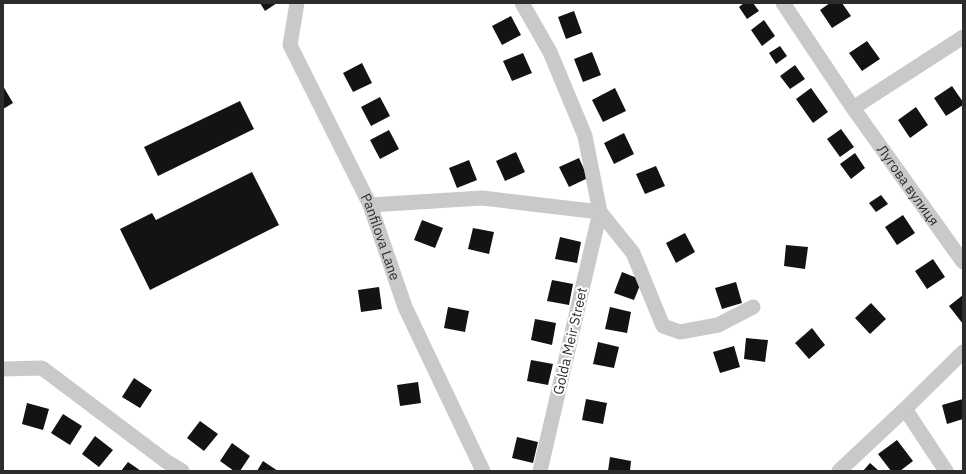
<svg xmlns="http://www.w3.org/2000/svg" width="966" height="474" font-family="'IBM Plex Sans',sans-serif">
  <rect width="100%" height="100%" fill="#fff"/>
  <path fill="#131313" d="M260,3H277L265,11Z
    M744,3H753L759,11L747,19L739,7Z
    M830,3H842L851,16L832,28L820,10Z
    M574,11L582,33L566,39L558,17Z
    M511,16L521,35L502,45L492,26Z
    M764,20L775,36L762,46L751,30Z
    M867,41L880,59L862,71L849,53Z
    M780,46L787,56L776,64L769,53Z
    M592,52L601,75L583,82L574,59Z
    M523,53L532,73L512,81L503,61Z
    M362,63L372,83L353,92L343,73Z
    M795,65L805,79L790,89L780,76Z
    M3,86L13,103L3,109Z
    M952,86L963,102V105L946,116L934,98Z
    M615,88L626,111L603,122L592,100Z
    M811,88L828,112L813,123L796,99Z
    M380,97L390,116L371,126L361,107Z
    M240,101L254,129L158,176L144,147Z
    M916,107L928,125L910,138L898,120Z
    M841,129L854,147L840,157L827,139Z
    M389,130L399,149L380,159L370,140Z
    M624,133L634,154L614,164L604,143Z
    M516,152L525,172L505,181L496,161Z
    M855,153L865,168L851,179L840,164Z
    M579,158L588,178L569,187L559,167Z
    M469,160L477,180L457,188L449,168Z
    M656,166L665,186L645,194L636,174Z
    M252,172L279,225L150,290L120,229L152,213L156,220Z
    M881,195L888,204L876,212L869,203Z
    M903,215L915,233L897,245L885,227Z
    M422,220L443,228L435,248L414,240Z
    M473,228L494,232L489,254L468,249Z
    M685,233L695,252L676,263L666,243Z
    M560,237L581,242L577,263L555,259Z
    M786,245L808,247L805,269L784,266Z
    M933,259L945,277L927,289L915,271Z
    M622,272L642,280L634,300L614,293Z
    M552,280L573,284L569,305L547,301Z
    M736,282L742,303L722,309L715,288Z
    M379,287L382,309L361,312L358,290Z
    M963,295V324L949,306Z
    M871,303L886,319L870,334L855,318Z
    M448,307L469,311L465,332L444,328Z
    M610,307L631,312L627,333L605,329Z
    M535,319L556,323L552,345L531,340Z
    M812,328L825,345L809,359L795,343Z
    M746,338L768,340L765,362L744,359Z
    M598,342L619,347L614,368L593,364Z
    M734,346L740,367L720,373L713,352Z
    M531,360L553,364L548,385L527,381Z
    M134,378L152,390L140,408L122,397Z
    M418,382L421,403L400,406L397,385Z
    M586,399L607,403L603,424L582,420Z
    M963,399V419L947,424L942,405Z
    M27,403L49,409L43,430L22,424Z
    M63,414L82,426L70,445L51,433Z
    M200,421L218,434L204,451L187,438Z
    M95,436L113,450L99,467L82,454Z
    M517,437L538,442L533,463L512,458Z
    M897,440L913,461L900,471H891L878,454Z
    M232,443L250,456L240,471H234L220,461Z
    M610,457L631,461L630,471H608Z
    M263,461L278,471H257Z
    M128,462L141,471H121Z
    M870,463L879,471H863Z"/>
  <g fill="none" stroke-linecap="round" stroke-linejoin="round">
    <g stroke="#c9c9c9" stroke-width="15">
      <path id="s1" d="M297,3L290,45L370,205L405,307L483,471"/>
      <path d="M522,3L550,52L585,136L600,212L540,471"/>
      <path id="s2" d="M783,3L853,108L963,262"/>
      <path d="M853,108L963,37"/>
      <path d="M370,205L482,198L600,212L633,253L663,326L680,332L718,325L753,307"/>
      <path d="M3,369L42,368L167,462L182,471"/>
      <path d="M905,409L946,471"/>
      <path d="M839,471L905,409L963,352"/>
    </g>
  </g>
  <g text-anchor="middle" stroke-width="4" stroke-linejoin="round" paint-order="stroke">
    <g font-size="14" fill="#2c2c2c" stroke="#fff">
      <text dy="5" stroke="none"><textPath href="#s2" startOffset="221">Лугова вулиця</textPath></text>
      <text dy="5" stroke="none"><textPath href="#s1" startOffset="255">Panfilova Lane</textPath></text>
      <text transform="translate(570 341) rotate(-77)" y="5">Golda Meir Street</text>
    </g>
  </g>
  <rect width="966" height="474" fill="none" stroke="#2c2c2c" stroke-width="8"/>
</svg>
